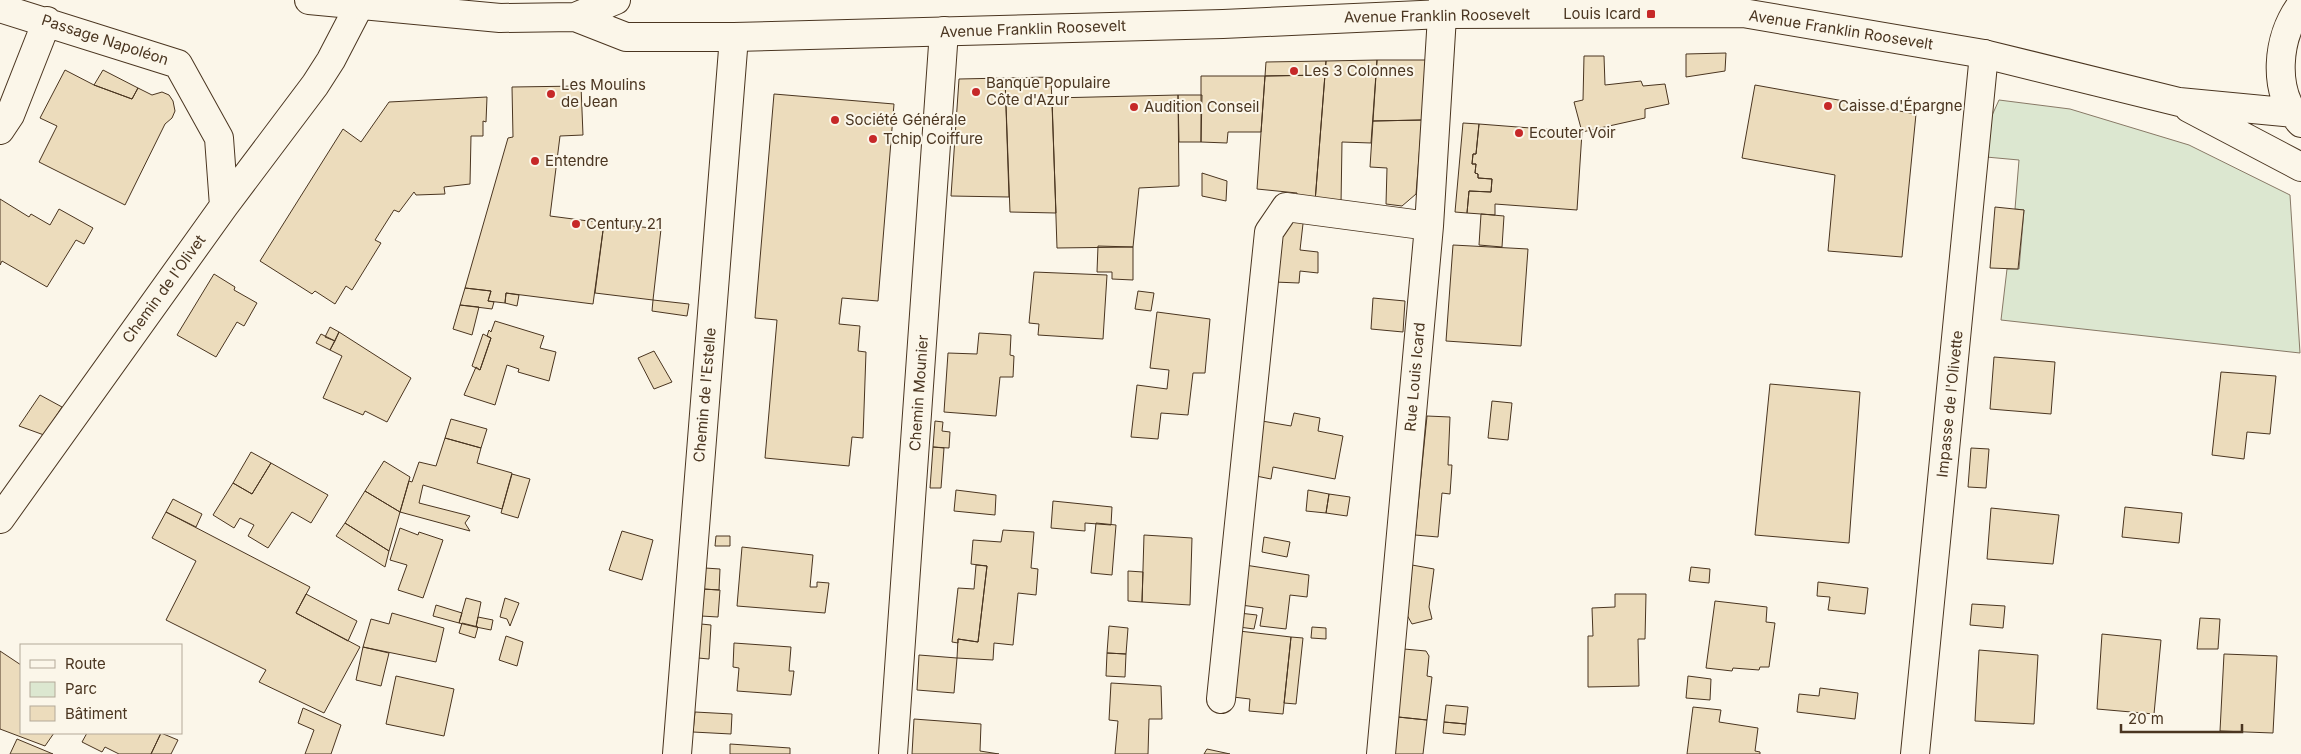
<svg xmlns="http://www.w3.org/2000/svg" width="2301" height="754" font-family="Inter,sans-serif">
  <rect width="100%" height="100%" fill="#fbf6e9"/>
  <path fill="#dce7d0" stroke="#887966" d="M1999,100L2070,109L2189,145L2290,195L2300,353L2001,320L2007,269H2019L2024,210L2015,209L2019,160L1986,157L1989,122Z"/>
  <path fill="#ecdcbc" stroke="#4a3520" d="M1726,53L1725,71L1686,77V54Z
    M1584,56H1604L1605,85L1641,81L1643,86L1665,84L1669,104L1645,109V118L1582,132L1574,102L1583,100Z
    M1377,60H1427L1422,120L1373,121Z
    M1377,60L1371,143L1342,142L1341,204L1315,202L1326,61Z
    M1326,61L1325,75L1265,76L1266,62Z
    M65,70L94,85L132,99L138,88L152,95L162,92L169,95L173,101L175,111L172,118L165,124L125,205L39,162L57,126L40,118Z
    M103,70L138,88L132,99L94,85Z
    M1325,75L1315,202L1297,201V193L1257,189L1265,76Z
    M1201,76H1265L1261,132H1228L1227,143L1201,142Z
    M1051,77L1056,213L1010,212L1005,78Z
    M1005,78L1009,197L951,196L959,79Z
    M1755,85L1916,114L1902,257L1828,251L1835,175L1742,158Z
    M581,86L583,135L560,136L550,216L604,223L593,304L506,293L505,303L488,301L491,291L465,288L508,138L513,137L512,87Z
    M774,94L894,104L878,301L842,298L839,324L860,326L858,351L866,352L863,438L852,437L849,466L765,458L777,320L755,318Z
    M1178,95H1202L1201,142H1179Z
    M1178,95L1179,186L1139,188L1133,247L1057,248L1052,98Z
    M487,97L486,122L483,121V136H471L470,184L444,187L445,194L416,195L414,192L399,212L394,210L375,240L381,243L352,290L346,286L335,304L315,291L312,294L260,261L343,129L361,142L389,102Z
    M1422,120L1416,194L1402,206L1386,204L1387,168L1370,167L1373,121Z
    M1463,123L1479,124L1476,154H1473L1472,164H1476L1475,173L1478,174V178L1492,179L1491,192L1469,191L1467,213L1455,212Z
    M1479,124L1582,132L1577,210L1495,204V215L1467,213L1469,191L1491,192L1492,179L1478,178V174L1475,173L1476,164H1472L1473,154H1476Z
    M1202,173L1227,181L1226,201L1202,196Z
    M0,199L29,217L31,214L50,225L59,209L93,228L84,244L76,240L47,287L2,261L0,265Z
    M1995,207L2024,210L2018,269L1990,268Z
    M1481,214L1504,216L1502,247L1479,245Z
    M1292,215H1304L1300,250L1318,252V273L1300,271L1299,283L1274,282L1277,237Z
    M604,223L661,229L653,300L595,293Z
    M1453,245L1528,249L1521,346L1446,341Z
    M1098,246L1133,247V280L1112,279V272H1097Z
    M1034,272L1107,275L1103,339L1038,335L1039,324L1029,323Z
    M214,274L235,287L234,290L257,303L244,326L237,322L216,357L177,335Z
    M465,288L491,291L488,301L494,302L492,309L460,305Z
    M1138,291L1154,293L1151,311L1135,309Z
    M506,293L519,295L517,306L505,303Z
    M1373,298L1405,301L1403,332L1371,329Z
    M653,300L689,304L687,316L652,311Z
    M460,305L479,307L472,335L453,329Z
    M1157,312L1210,319L1205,373H1193L1188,415L1161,413L1158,439L1131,437L1137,385L1167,389L1169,370L1150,368Z
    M495,321L544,336L540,348L556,352L549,381L518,372L519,369L507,365L495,405L464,395L476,367L480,370L491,338L487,336L489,330L491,332Z
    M330,327L339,332L335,341L325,337Z
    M339,332L411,378L387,422L365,411L363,415L323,398L342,356L330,350Z
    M979,333L1011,335L1010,355L1014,356L1013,377H1000L996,416L944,412L948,353L977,354Z
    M321,334L335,341L330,350L316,343Z
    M483,334L491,338L480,370L472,366Z
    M654,351L672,382L654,389L638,358Z
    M1994,357L2055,362L2051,414L1990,409Z
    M2221,372L2276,376L2270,434L2247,432L2244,459L2212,455Z
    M1770,384L1860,392L1849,543L1755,535Z
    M40,395L62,407L44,435L19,426Z
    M1492,401L1512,403L1508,440L1488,438Z
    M1294,413L1320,418L1318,431L1343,436L1335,479L1273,467L1271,479L1256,476L1262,421L1291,426Z
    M1427,416L1450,417L1448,465H1452L1450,494L1442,493L1438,537L1415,535Z
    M451,419L487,429L481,448L445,438Z
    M935,421L943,422L942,431L950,432L949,448L933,447Z
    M445,438L481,448L477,463L512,473L502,509L423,485L419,503L470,516L465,523L470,531L400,512L409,481L412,482L419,462L436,466Z
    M933,447L944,448L941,488H930Z
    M1971,448L1989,449L1986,488L1968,487Z
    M251,452L271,463L252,494L233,483Z
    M384,461L410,477L400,512L365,491Z
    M271,463L328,495L311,523L292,512L268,548L248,536L254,525L240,518L234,528L213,515L233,483L252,494Z
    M512,474L530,479L518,518L501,513Z
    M956,490L996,495L995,515L954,511Z
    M1308,490L1329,494L1326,513L1306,511Z
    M365,491L400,512L389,551L345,523Z
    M1329,494L1350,497L1347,516L1326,513Z
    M173,499L202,514L196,527L166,512Z
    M1053,501L1112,507L1111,525L1085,523V531L1051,528Z
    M2125,507L2182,513L2179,543L2122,537Z
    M1991,508L2059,515L2053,564L1987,559Z
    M166,512L310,587L296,613L360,647L324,713L259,682L266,670L166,620L196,561L152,538Z
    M345,523L389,551L385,567L336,536Z
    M1096,523L1116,525L1112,575L1091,573Z
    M400,528L418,535L419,532L443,540L423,598L398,590L407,565L390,560Z
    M1003,530L1034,532L1031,568L1038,569L1036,595L1018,593L1013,645L994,643L993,660L957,658L958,639L978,642L987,566L971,564L973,540L1001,542Z
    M622,531L653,540L642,580L609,570Z
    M1144,535L1192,538L1190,605L1142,602Z
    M716,536H730V546H715Z
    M1264,537L1290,542L1287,557L1262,552Z
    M742,547L813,555L810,587H817V582L829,583L825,613L737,606Z
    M976,565L987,566L978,642L958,639V643L952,642L958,588L974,589Z
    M1245,565L1309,575L1307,597L1290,595L1286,629L1260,626L1263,608L1241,605Z
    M1412,565L1434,569L1429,607L1432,619L1412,624L1407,615Z
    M1691,567L1710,569L1709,583L1689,581Z
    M705,568L720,569L719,590L703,589Z
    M1128,571L1143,572L1142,602L1128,601Z
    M1818,582L1868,588L1865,614L1828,610L1830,597L1817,596Z
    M703,589L720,590L718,617L701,616Z
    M306,594L357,621L348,641L296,613Z
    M1615,594H1646L1645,639H1638L1639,686L1588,687V636H1593L1592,608L1615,607Z
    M466,598L481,602L476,627L459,623Z
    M505,598L519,603L510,626L507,619L500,617Z
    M1715,601L1767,607L1766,622L1775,623L1769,667H1760L1759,670L1733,668L1732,671L1706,668Z
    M1972,604L2005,606L2003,628L1970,625Z
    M436,605L462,613L459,623L433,616Z
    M392,613L444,628L436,662L363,647L371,619L389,624Z
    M1239,613L1257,615L1254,629L1239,627Z
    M478,617L493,620L491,630L476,627Z
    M2200,618L2220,619L2218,649H2197Z
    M462,623L478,627L475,638L459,633Z
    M701,624L711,625L709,659L698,658Z
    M1109,626L1128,628L1126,654L1107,653Z
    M1312,627L1326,628V639L1311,638Z
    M1239,631L1291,637L1283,714L1249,711L1250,699L1233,697Z
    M2102,634L2161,640L2154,714L2097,709Z
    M506,636L523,642L517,666L499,660Z
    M1291,637L1303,638L1296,704L1284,703Z
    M734,643L791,647L789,671H794L791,695L737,691L739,668L733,667Z
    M363,647L389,653L381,686L356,680Z
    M1404,649L1426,651L1429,656L1427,676L1432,677L1427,720L1398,717Z
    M1979,650L2038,655L2034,724L1975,721Z
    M0,651L21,665V733H54L45,746L0,729Z
    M1107,653L1126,654L1125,677L1106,676Z
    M2224,654L2277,656L2273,733L2220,731Z
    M919,655L957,658L954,693L917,690Z
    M396,676L454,689L444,736L386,724Z
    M1688,676L1711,679L1710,700L1686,698Z
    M1111,683L1161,686L1162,719H1149L1148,754H1115L1118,721L1109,720Z
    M1820,688L1858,693L1855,719L1797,712L1799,694L1819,696Z
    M1446,705L1468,707L1466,724L1444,722Z
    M1693,707L1721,710L1719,722L1758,728L1755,751L1760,752V754H1687Z
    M303,708L341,725L331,754H305L314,730L298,723Z
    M695,712L732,714L731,734L693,732Z
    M1398,717L1427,720L1423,754H1394Z
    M914,719L981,724L980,751L999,754H912Z
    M1444,722L1466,724L1465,735L1443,733Z
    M87,733H161L151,754H119L105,747L102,752L82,742Z
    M161,733L178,740L171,754H151Z
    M17,739L53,754H10Z
    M730,744L790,748V754H730Z
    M1207,749L1230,754H1204Z"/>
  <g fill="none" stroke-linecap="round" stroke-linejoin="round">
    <defs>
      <path id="street" d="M0,8L178,64L219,138L224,206
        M0,130L10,115L47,21
        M0,519L224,206L315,85L331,60L359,6
        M1221,699L1269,232L1286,207L1429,226
        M677,754L734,37
        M893,754L944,31
        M1381,754L1429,226L1443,0
        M1915,754L1984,54"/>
      <path id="secondary" d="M309,0L500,18L575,17L616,0
        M2301,5C2277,37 2271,91 2301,123
        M575,17L626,37H734L1223,24L1443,14L1743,13L1984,54L2179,102L2294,113
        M2189,108L2301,167"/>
    </defs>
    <use href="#street" stroke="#4a3520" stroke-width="30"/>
    <use href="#secondary" stroke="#4a3520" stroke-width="30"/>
    <use href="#street" stroke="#fbf6e9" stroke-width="28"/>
    <use href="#secondary" stroke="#fbf6e9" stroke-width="28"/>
  </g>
  <g fill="#c62828" stroke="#fbf6e9" stroke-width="2">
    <rect x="1646" y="9" width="10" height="10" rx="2.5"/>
    <circle cx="1294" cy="71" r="5"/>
    <circle cx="976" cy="92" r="5"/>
    <circle cx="551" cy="94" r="5"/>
    <circle cx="1828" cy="106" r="5"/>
    <circle cx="1134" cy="107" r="5"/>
    <circle cx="835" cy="120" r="5"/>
    <circle cx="1519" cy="133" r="5"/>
    <circle cx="873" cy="139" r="5"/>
    <circle cx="535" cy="161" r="5"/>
    <circle cx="576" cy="224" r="5"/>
  </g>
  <g text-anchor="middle" stroke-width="4" stroke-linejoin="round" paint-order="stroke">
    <g font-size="15" fill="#4a3520" stroke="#fbf6e9" text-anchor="start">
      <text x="1641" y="19" text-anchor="end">Louis Icard</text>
      <text x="1304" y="76">Les 3 Colonnes</text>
      <text x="986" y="88">Banque Populaire<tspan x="986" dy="17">Côte d'Azur</tspan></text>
      <text x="561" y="90">Les Moulins<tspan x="561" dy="17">de Jean</tspan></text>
      <text x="1838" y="111">Caisse d'Épargne</text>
      <text x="1144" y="112">Audition Conseil</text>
      <text x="845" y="125">Société Générale</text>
      <text x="1529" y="138">Ecouter Voir</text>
      <text x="883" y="144">Tchip Coiffure</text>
      <text x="545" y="166">Entendre</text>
      <text x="586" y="229">Century 21</text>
    </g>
    <g font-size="15" fill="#4a3520" stroke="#fbf6e9">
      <text transform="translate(1437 16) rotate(-1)" y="5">Avenue Franklin Roosevelt</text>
      <text transform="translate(1033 29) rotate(-2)" y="5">Avenue Franklin Roosevelt</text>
      <text transform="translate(1841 30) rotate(9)" y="5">Avenue Franklin Roosevelt</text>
      <text transform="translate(105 40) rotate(18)" y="5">Passage Napoléon</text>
      <text transform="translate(164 289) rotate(-54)" y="5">Chemin de l'Olivet</text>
      <text transform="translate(1415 377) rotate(-85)" y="5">Rue Louis Icard</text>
      <text transform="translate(919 393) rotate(-86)" y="5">Chemin Mounier</text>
      <text transform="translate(705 395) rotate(-85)" y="5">Chemin de l'Estelle</text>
      <text transform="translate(1950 404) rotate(-84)" y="5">Impasse de l'Olivette</text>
    </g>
  </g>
  <rect x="20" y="644" width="162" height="90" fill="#fbf6e9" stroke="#b4a999"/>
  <rect x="30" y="660" width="25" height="8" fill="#fbf6e9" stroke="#b4a999"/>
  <text x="65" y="669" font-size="15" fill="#4a3520">Route</text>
  <rect x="30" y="682" width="25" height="15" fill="#dce7d0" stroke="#b4a999"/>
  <text x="65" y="694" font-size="15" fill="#4a3520">Parc</text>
  <rect x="30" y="706" width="25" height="15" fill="#ecdcbc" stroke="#b4a999"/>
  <text x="65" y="719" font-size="15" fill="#4a3520">Bâtiment</text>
  <path d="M2121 724v8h121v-8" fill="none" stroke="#4a3520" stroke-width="2.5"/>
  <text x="2128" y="724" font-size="15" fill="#4a3520" stroke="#fbf6e9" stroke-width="4" paint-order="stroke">20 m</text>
</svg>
